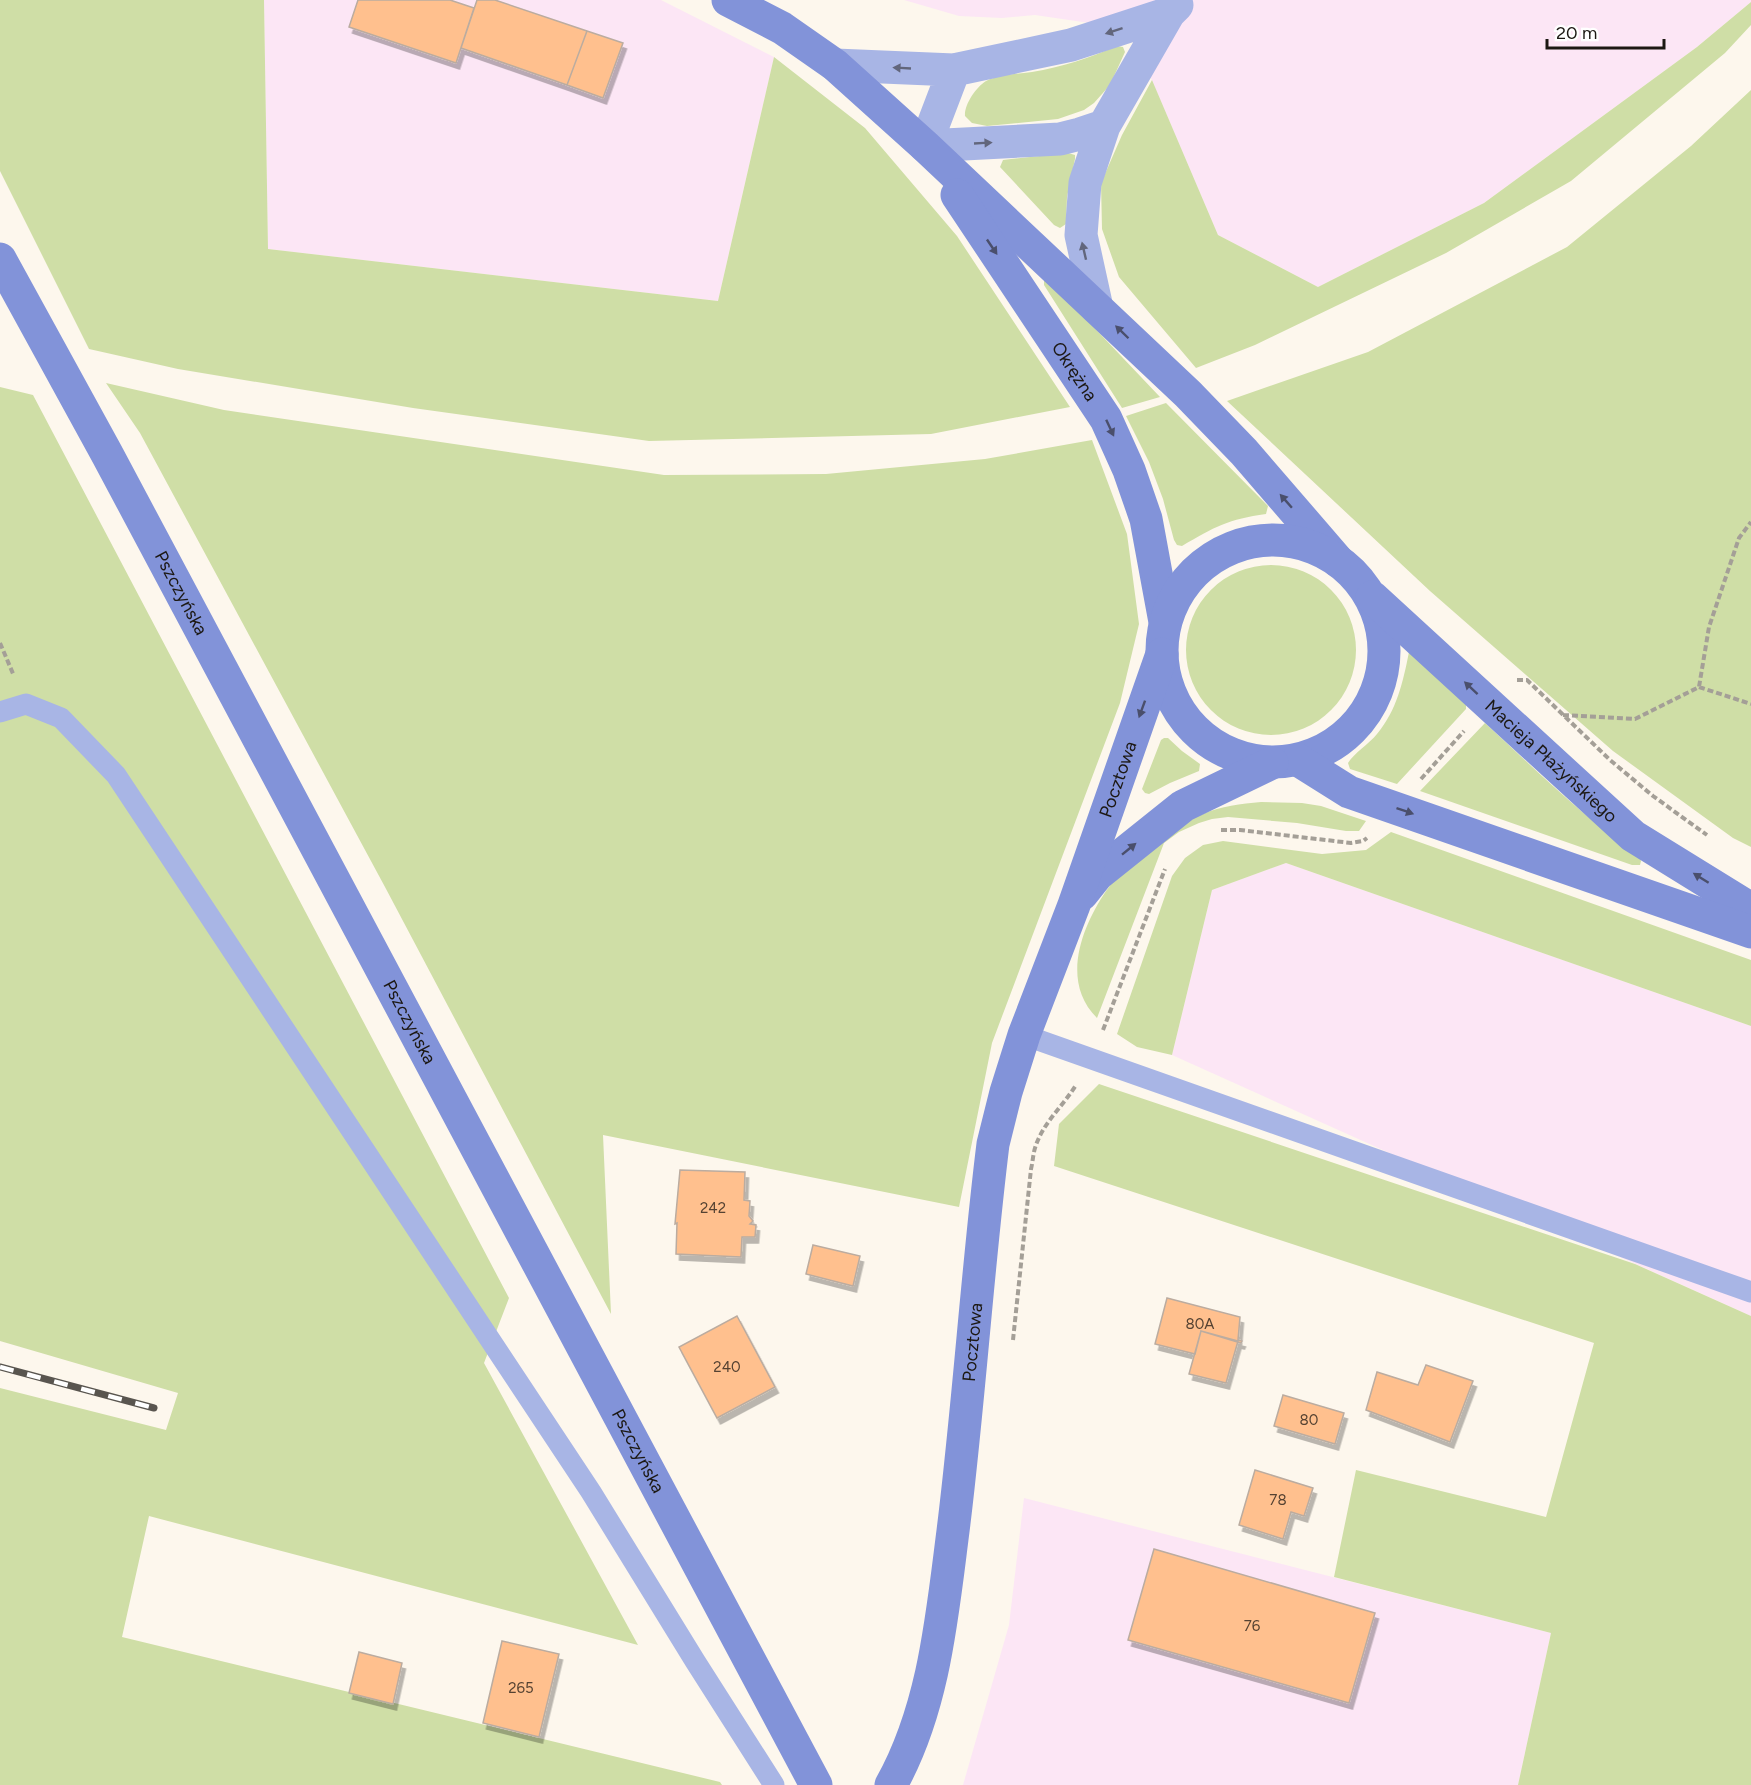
<svg xmlns="http://www.w3.org/2000/svg" width="1751" height="1785" font-family="Figtree,sans-serif">
  <defs>
    <filter id="shadow"><feDropShadow dx="3.5" dy="6" stdDeviation="0" flood-color="#0004"/></filter>
  </defs>
  <rect width="100%" height="100%" fill="#fdf7ed"/>
  <path fill="#fce6f5" d="M264,0H661L774,57L718,301L268,249Z
    M904,0H1751V2L1697,47L1484,203L1318,287L1218,235L1130,29L1035,15L1002,18L959,16Z
    M1286,863L1751,1026V1316L1172,1055L1212,890Z
    M1024,1498L1551,1633L1518,1785H963L1009,1625Z"/>
  <path fill="#cfdea6" d="M0,0H264L268,249L718,301L774,57L865,128L957,236L1070,407L931,434L649,441L413,408L178,369L89,349L0,171Z
    M1751,2V25L1725,53L1571,181L1446,253L1255,345L1196,368L1119,277L1102,229L1101,183L1122,135L1152,80L1218,235L1318,287L1484,203L1697,47Z
    M1117,46L1123,47L1125,52L1110,85L1094,103L1084,110L1058,119L987,126L972,123L965,116C964,105 976,87 986,81C1000,74 1017,74 1032,72C1062,67 1089,58 1117,46Z
    M1751,90V847L1733,838L1613,751L1430,591L1227,401L1368,352L1567,247L1691,146Z
    M1068,153L1075,155V159L1067,197L1066,224L1060,228L1054,225L1000,167L1003,160L1011,159Z
    M1044,278L1048,279L1160,397L1122,408L1044,285Z
    M106,383L224,410L664,475L826,474L985,459L1092,440L1127,534L1139,624L1120,703L992,1043L959,1207L603,1135L611,1314L385,887L140,433Z
    M0,387L33,395L509,1298L484,1363L638,1645L149,1516L122,1637L720,1782L722,1785H0V1388L166,1430L178,1393L0,1341Z
    M1166,403L1268,506L1266,514C1229,519 1214,527 1182,546L1177,545L1174,540L1163,499L1149,462L1126,416Z
    M1186 650a85 85 0 1 1 170 0a85 85 0 1 1-170 0Z
    M1413,651L1466,705V709L1397,784L1350,769L1348,763C1354,753 1369,744 1377,734C1397,710 1403,682 1409,652Z
    M1485,723C1535,769 1583,817 1639,856L1641,861L1640,865H1632L1420,791Z
    M1164,738H1168L1182,751L1200,764L1199,771L1170,783L1149,794L1145,793L1142,789L1161,740Z
    M1261,802L1302,803L1321,806L1366,821L1359,831H1346L1297,823L1228,817L1212,819L1199,823L1179,832L1164,843L1097,1018C1060,981 1082,927 1106,891C1111,885 1114,877 1120,872C1137,854 1157,841 1179,828C1186,823 1194,817 1203,814C1221,806 1241,804 1261,802Z
    M1391,832L1751,960V1026L1286,863L1212,890L1172,1055L1137,1047L1117,1034L1172,876L1185,858L1203,845L1223,841L1322,854L1366,850Z
    M1099,1084L1635,1264L1751,1316V1785H1518L1551,1633L1334,1577L1356,1470L1546,1517L1594,1343L1054,1166L1059,1124Z"/>
  <path fill="#ffc08e" stroke="#bbaca0" stroke-width="1.5" filter="url(#shadow)" d="M358,0H450L474,8L456,63L349,27Z
    M477,0H495L587,31L567,85L461,48Z
    M587,31L623,43L603,98L567,85Z
    M680,1170L745,1172L744,1200L750,1201L749,1216L753,1221L750,1224L756,1225L755,1237H742L741,1257L676,1254L677,1223L675,1224Z
    M813,1245L860,1256L853,1286L806,1274Z
    M1167,1298L1240,1317L1238,1340L1242,1341L1241,1343L1201,1331L1195,1354L1155,1344Z
    M737,1316L775,1387L717,1418L679,1347Z
    M1201,1331L1238,1341L1226,1383L1189,1374Z
    M1426,1365L1473,1381L1450,1442L1366,1410L1377,1372L1418,1385Z
    M1283,1395L1344,1413L1335,1444L1274,1426Z
    M1255,1470L1313,1488L1304,1516L1291,1512L1283,1539L1239,1525Z
    M1154,1549L1375,1613L1349,1703L1128,1640Z
    M502,1641L559,1654L539,1737L483,1723Z
    M359,1652L402,1663L393,1704L349,1693Z"/>
  <g fill="none" stroke-linecap="round" stroke-linejoin="round">
    <path stroke="#a49f97" stroke-width="4" stroke-dasharray="6 3" stroke-linecap="butt" d="M0,643L14,676
      M1517,680H1527L1610,760L1653,796L1707,835
      M1699,687L1751,704
      M1563,715L1635,719L1699,687L1709,627L1739,538L1751,522
      M1421,779L1464,731
      M1221,830H1240L1351,843L1363,841L1367,838
      M1103,1030L1165,869
      M1013,1340L1031,1169C1033,1161 1033,1153 1036,1145C1044,1122 1063,1106 1076,1085"/>
    <path stroke="#a8b5e5" stroke-width="21" d="M0,712L26,704L61,718L116,775L591,1492L695,1661L774,1785
      M1024,1035L1751,1292"/>
    <path stroke="#a8b5e5" stroke-width="33" d="M835,65L954,70L1071,45L1169,13
      M954,70L925,146L1060,139L1080,134L1104,126
      M1097,308L1081,235L1085,183L1104,126L1169,13L1177,5"/>
    <g stroke="#8293d9" stroke-width="33">
      <path d="M728,0L782,28L835,65L925,146L1188,394L1244,452L1338,561"/>
      <path id="s1" d="M957,195L1106,419L1129,470L1146,519L1165,622"/>
      <path id="s2" d="M0,259L107,454L816,1785"/>
      <circle cx="1273" cy="651" r="111"/>
      <path id="s3" d="M1372,597L1633,836L1751,909"/>
      <path d="M1298,760L1349,792L1751,932"/>
      <path d="M1082,894L1098,874L1183,806L1272,763"/>
      <path id="s4" d="M891,1785C934,1708 942,1617 953,1531C969,1403 977,1273 993,1144L1006,1092L1024,1035L1074,905L1162,654"/>
    </g>
    <defs>
      <path id="rail" d="M0,1367L154,1408"/>
    </defs>
    <use href="#rail" stroke="#59554f" stroke-width="7"/>
    <use href="#rail" stroke="#fff" stroke-width="4.5" stroke-dasharray="14" stroke-linecap="butt"/>
  </g>
  <defs><path id="oneway-solid" d="M-6-.8H1V-3.2L6.5 0L1 3.2V.8H-6Z" transform="scale(1.5)"/></defs>
  <g fill="#62667c">
    <use href="#oneway-solid" transform="translate(1114 31) rotate(162)"/>
    <use href="#oneway-solid" transform="translate(902 68) rotate(-177)"/>
    <use href="#oneway-solid" transform="translate(983 143) rotate(-3)"/>
    <use href="#oneway-solid" transform="translate(1084 251) rotate(-103)"/>
  </g>
  <g fill="#4a4f6c">
    <use href="#oneway-solid" transform="translate(992 247) rotate(56)"/>
    <use href="#oneway-solid" transform="translate(1122 332) rotate(-136)"/>
    <use href="#oneway-solid" transform="translate(1110 428) rotate(65)"/>
    <use href="#oneway-solid" transform="translate(1286 501) rotate(-131)"/>
    <use href="#oneway-solid" transform="translate(1471 688) rotate(-137)"/>
    <use href="#oneway-solid" transform="translate(1142 709) rotate(110)"/>
    <use href="#oneway-solid" transform="translate(1405 811) rotate(19)"/>
    <use href="#oneway-solid" transform="translate(1129 849) rotate(-39)"/>
    <use href="#oneway-solid" transform="translate(1701 878) rotate(-148)"/>
  </g>
  <g text-anchor="middle" stroke-width="5" stroke-linejoin="round" paint-order="stroke">
    <g font-size="15" fill="#554232">
      <text x="713" y="1213">242</text>
      <text x="1200" y="1329">80A</text>
      <text x="727" y="1372">240</text>
      <text x="1309" y="1425">80</text>
      <text x="1278" y="1505">78</text>
      <text x="1252" y="1631">76</text>
      <text x="521" y="1693">265</text>
    </g>
    <g font-size="18" fill="#1c1813" stroke="#fff">
      <text dy="6" stroke="none"><textPath href="#s1" startOffset="212">Okrężna</textPath></text>
      <text dy="6" stroke="none"><textPath href="#s2" startOffset="380">Pszczyńska</textPath></text>
      <text dy="6" stroke="none"><textPath href="#s3" startOffset="243">Macieja Płażyńskiego</textPath></text>
      <text dy="6" stroke="none"><textPath href="#s4" startOffset="1038">Pocztowa</textPath></text>
      <text dy="6" stroke="none"><textPath href="#s2" startOffset="866">Pszczyńska</textPath></text>
      <text dy="6" stroke="none"><textPath href="#s4" startOffset="453">Pocztowa</textPath></text>
      <text dy="6" stroke="none"><textPath href="#s2" startOffset="1352">Pszczyńska</textPath></text>
    </g>
  </g>
  <path d="M1547 39v9h117v-9" fill="none" stroke="#1c1813" stroke-width="3"/>
  <text x="1556" y="39" font-size="18" fill="#1c1813" stroke="#ffffff" stroke-width="4.5" paint-order="stroke">20 m</text>
</svg>
